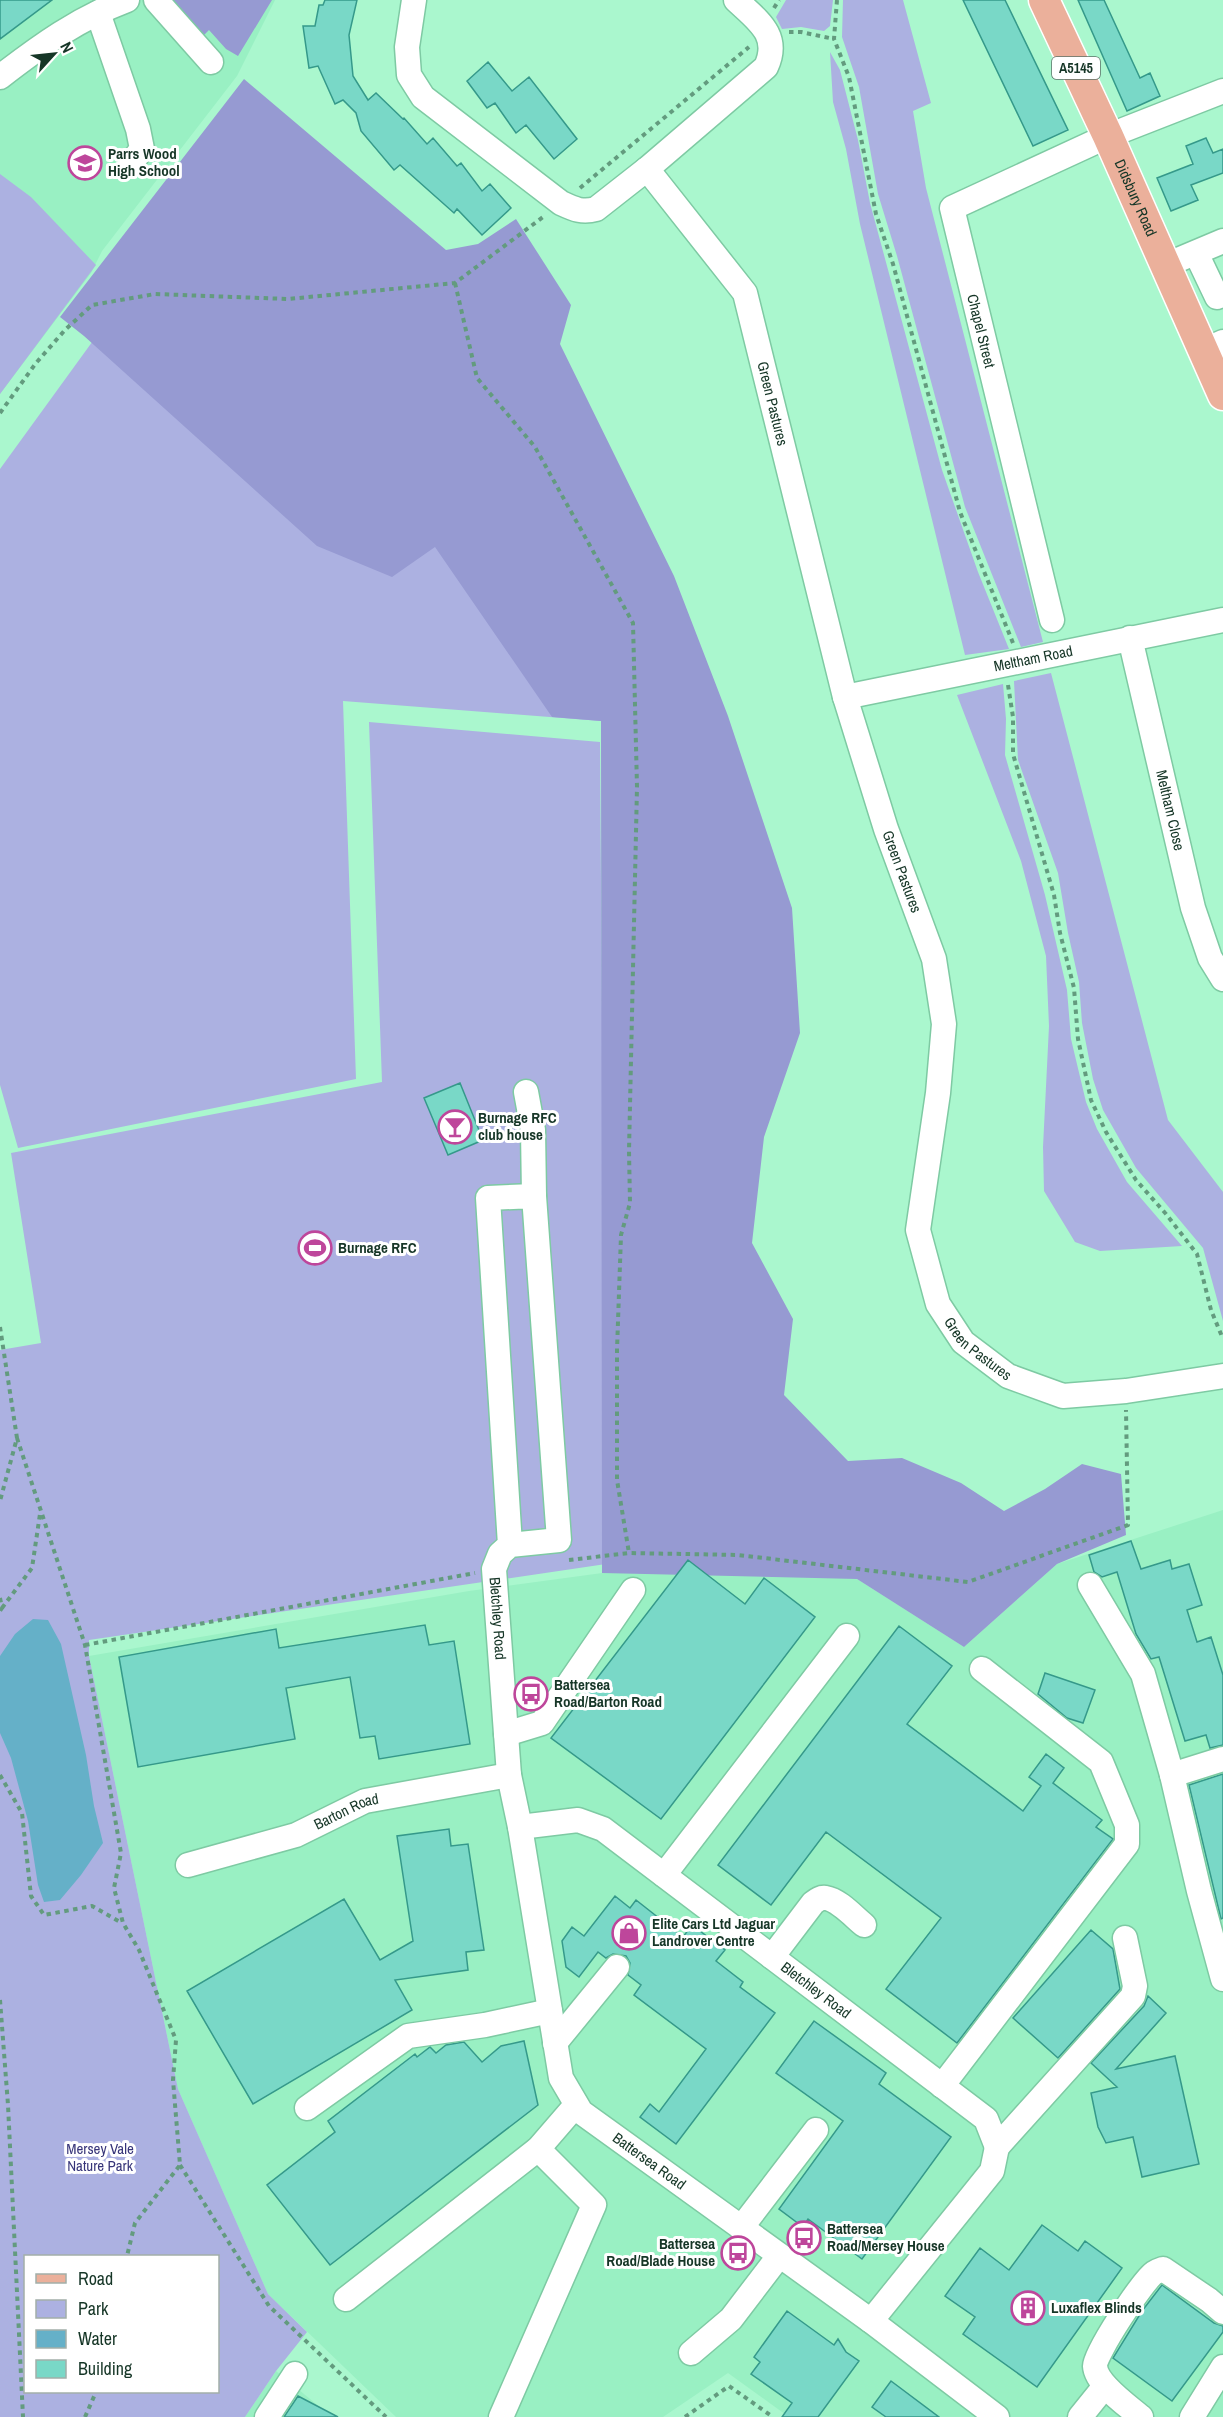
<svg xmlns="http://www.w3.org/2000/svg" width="1223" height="2417" font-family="'Archivo Narrow',sans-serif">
  <rect width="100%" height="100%" fill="#aaf7ce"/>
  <path fill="#99f0c3" d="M0,0H275L237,76L102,251L91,273L0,394Z
    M1223,1510V2417H789L728,2373L663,2417H396L268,2294L178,2089L89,1656L469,1591L691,1561L857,1579L964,1647L1057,1564Z
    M276,2371L332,2417H245Z"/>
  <path fill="#acb1e1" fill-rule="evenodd" d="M786,0H833L830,26L824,31L801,27L782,29L776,17Z
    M843,0H903L931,103L913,111L926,188L1043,642L1021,647L965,507L897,256L878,194L859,87L842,37Z
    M830,52L840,70L858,140L870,203L942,470L978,572L1009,649L965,655L860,224L846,149L833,102Z
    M0,174L31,197L96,265L0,394Z
    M103,327L484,434L601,721L343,701L356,1079L18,1148L0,1085V469Z
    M1051,673L1168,1120L1223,1192V1321L1203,1248L1136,1168L1103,1110L1093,1079L1082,1023L1079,982L1068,933L1058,873L1018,760L1014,681Z
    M1003,684L1006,719L1005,755L1045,895L1067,990L1071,1039L1086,1102L1097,1129L1127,1182L1182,1246L1100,1251L1075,1242L1044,1191L1043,1147L1049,1026L1046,956L1021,861L957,695Z
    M369,722L600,742L606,1564L89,1640V1656L178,2089L268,2294L307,2332L276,2371L245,2417H0V1350L41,1343L11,1153L382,1082ZM26,2256H218V2392H26Z"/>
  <path fill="#969ad2" d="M164,0H272L238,56L226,49L209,30L199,40Z
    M244,79L446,250L478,244L516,219L571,305L560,344L674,576L728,716L792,908L800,1033L764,1137L752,1243L793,1319L784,1395L848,1461L902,1458L961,1483L1004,1511L1045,1489L1082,1464L1121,1474L1126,1535L1057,1564L964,1647L857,1579L602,1573L601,721L552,717L435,547L392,577L317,546L84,336L60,317Z"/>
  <path fill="#65b0c8" d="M33,1619L48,1620L61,1644L86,1755L94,1806L103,1843L81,1875L60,1900L44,1902L38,1885L28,1821L11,1758L0,1733V1656L15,1634Z"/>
  <path fill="#79d8c7" stroke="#35998a" stroke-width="1.5" d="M0,0H52L0,39Z
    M325,0H357L349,35L353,76L368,100L376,93L403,119L404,118L427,144L433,138L457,166L461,163L482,191L490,184L511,208L482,235L457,209L454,213L400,165L394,170L361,131L356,113L343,100L335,104L318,66L309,68L303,26H315L319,5H323Z
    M963,0H1005L1068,130L1033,146Z
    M1078,0H1104L1140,78L1150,73L1160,96L1127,111Z
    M488,62L512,91L529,77L577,139L554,159L526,125L516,133L495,103L487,108L467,81Z
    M1206,138L1213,153L1223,149V173L1191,185L1198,200L1171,211L1157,178L1193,164L1186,146Z
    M460,1083L483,1140L448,1155L424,1098Z
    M1131,1541L1141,1569L1170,1560L1172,1569L1189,1564L1202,1605L1187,1610L1197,1642L1211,1637L1223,1675V1745L1210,1748L1206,1735L1185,1741L1159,1657L1151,1659L1136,1634L1117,1572L1102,1577L1094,1572L1089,1555Z
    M688,1560L745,1604L764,1578L815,1617L661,1819L551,1738Z
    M425,1625L429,1645L454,1641L470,1744L379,1759L375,1736L360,1738L350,1677L286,1688L295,1739L138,1767L119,1657L276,1629L279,1648Z
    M899,1626L952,1666L907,1724L1023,1811L1041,1786L1029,1777L1046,1754L1064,1768L1053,1783L1102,1820L1096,1827L1113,1839L957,2043L886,1989L941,1918L826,1832L771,1905L718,1865Z
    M1045,1673L1095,1690L1083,1723L1067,1718L1038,1694Z
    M1223,1774V1918L1221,1919L1189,1785Z
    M449,1829L451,1846L468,1844L484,1950L466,1952L468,1970L395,1980L412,2010L253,2104L187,1991L344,1899L380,1960L413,1941L397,1836Z
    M615,1896L630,1908L636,1900L683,1937L692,1925L725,1950L716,1961L743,1982L740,1987L775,2013L676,2144L640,2117L650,2104L659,2112L706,2049L634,1995L641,1985L628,1975L630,1963L626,1956L613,1954L606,1958L598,1952L579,1977L566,1967L562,1941L572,1927L584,1936Z
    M1091,1930L1113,1949L1120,1989L1058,2058L1013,2018Z
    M1148,1996L1166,2013L1116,2069L1175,2056L1199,2164L1142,2177L1133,2137L1106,2143L1098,2127L1091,2093L1117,2087L1091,2063L1144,2006Z
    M814,2021L886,2073L879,2084L951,2137L862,2259L808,2219L803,2227L779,2209L843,2121L776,2073Z
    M524,2041L538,2105L330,2265L267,2185L335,2132L328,2121L415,2054L417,2057L430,2047L436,2053L446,2045L464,2042L482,2062L501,2046Z
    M1042,2225L1078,2251L1085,2241L1122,2268L1037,2387L963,2334L975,2317L945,2296L980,2248L1009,2270Z
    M1162,2285L1214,2323L1223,2326V2332L1172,2401L1113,2358L1142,2311Z
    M787,2311L834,2345L838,2339L846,2352L859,2361L818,2417H782L792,2403L751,2374L760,2362L754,2357Z
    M891,2381L939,2417H886L872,2407Z
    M298,2396L338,2417H284Z"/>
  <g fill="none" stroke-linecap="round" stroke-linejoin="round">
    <defs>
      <g id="minor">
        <path d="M156,0L211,62"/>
        <path d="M414,0L407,47L409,75L423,97L561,203C574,209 582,213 596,209L647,169L766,67C781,35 757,20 736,0"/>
        <path d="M98,13L138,129L142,149L131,163"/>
        <path d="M0,77C40,46 79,18 127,0"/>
        <path id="s1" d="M647,169L745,293L845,697L886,829L934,959L944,1024L938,1093L918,1230L938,1304L963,1342L1008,1376L1063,1396L1126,1391L1223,1376"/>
        <path d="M1196,253L1217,297"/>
        <path d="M1166,265L1223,241"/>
        <path d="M1203,351L1223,342"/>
        <path d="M1052,620L952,208L1108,136L1223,91"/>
        <path id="s2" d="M1130,638L1193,908L1210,958L1223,979"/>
        <path id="s3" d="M845,697L1223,620"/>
        <path d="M526,1092L533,1130L534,1196"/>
        <path id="s4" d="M510,1545L488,1198L534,1196L559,1540L510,1545L500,1554L494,1569L509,1775L520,1827L561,2078L581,2112L871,2321L997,2417"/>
        <path d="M1090,1585L1143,1674L1172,1775"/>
        <path d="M506,1734L542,1723L633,1590"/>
        <path d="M1223,1759L1172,1775L1199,1891L1223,1979"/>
        <path id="s5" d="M520,1827L578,1820L603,1829L986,2119L997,2147"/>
        <path id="s6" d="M188,1865L296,1835L365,1801L509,1775"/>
        <path d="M664,1875L847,1636"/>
        <path d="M772,1957L813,1903C817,1900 821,1897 826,1898C839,1900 854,1917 864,1925"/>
        <path d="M555,2043L617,1967"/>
        <path d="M942,2086L1127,1844V1825L1101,1762L982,1669"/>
        <path d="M307,2108L408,2036L485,2025L550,2011"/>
        <path d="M997,2147L1133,1996L1135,1986L1125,1938"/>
        <path d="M741,2228L816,2130"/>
        <path d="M346,2299L538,2149L576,2105"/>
        <path d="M871,2321L992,2171L997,2147"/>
        <path d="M691,2353L731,2319L779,2256"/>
        <path d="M267,2417L295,2374"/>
        <path d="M501,2417L594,2205L538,2149"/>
        <path d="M1080,2417L1105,2386"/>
        <path d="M1141,2417C1128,2406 1096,2384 1095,2366C1095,2353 1142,2282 1154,2273C1157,2271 1160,2270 1163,2269L1209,2300L1223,2312"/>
        <path d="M1192,2417L1223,2367"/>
      </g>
      <g id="major">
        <path id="s7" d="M1044,0L1108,136L1223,395"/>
      </g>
    </defs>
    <use href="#minor" stroke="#7ecaa3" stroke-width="27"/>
    <use href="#major" stroke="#fff" stroke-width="33"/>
    <path stroke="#639b7e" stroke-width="4" stroke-dasharray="4.5 4.5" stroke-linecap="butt" d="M837,0L834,39L849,77L876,214L893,264L960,512L1013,643
      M774,8L779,0
      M789,32H801L834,39
      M580,188L749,47
      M455,283L477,378L535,447L633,623L637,787L629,1151L630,1203L621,1235L617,1350V1480L629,1553
      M0,413L36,363L65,330L92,305L155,294L288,299L455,283L543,217
      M1008,685L1013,717V754L1054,895L1060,933L1074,988L1078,1039L1091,1100L1106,1132L1136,1180L1166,1214L1197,1254L1211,1310L1223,1339
      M0,1327L17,1438L0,1501
      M17,1438L85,1645L121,1853L114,1888L123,1923L139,1950L176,2040L173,2080L180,2165L135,2223L127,2256
      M569,1560L629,1553L738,1555L968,1582L1128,1525L1126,1410
      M0,1598L2,1608L0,1611
      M2,1608L32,1568L40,1514
      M85,1645L475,1573
      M0,1775L22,1813L31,1896L44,1915L92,1906L122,1923
      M0,2000L8,2105L23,2417
      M180,2165L269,2306L386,2417
      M85,2417L96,2392
      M685,2417L729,2386L773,2417"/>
    <use href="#minor" stroke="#fff" stroke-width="24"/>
    <use href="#major" stroke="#ebb09b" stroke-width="30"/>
  </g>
  <defs>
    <symbol id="school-ring" viewBox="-11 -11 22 22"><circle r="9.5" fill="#fff" stroke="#be469b" stroke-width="1.5"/><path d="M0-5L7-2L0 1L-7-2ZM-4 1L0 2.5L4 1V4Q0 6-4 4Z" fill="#be469b"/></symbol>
    <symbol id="bar-ring" viewBox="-11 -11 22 22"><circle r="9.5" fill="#fff" stroke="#be469b" stroke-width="1.5"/><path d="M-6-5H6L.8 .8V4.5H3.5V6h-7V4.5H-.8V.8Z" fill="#be469b"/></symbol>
    <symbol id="stadium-ring" viewBox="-11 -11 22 22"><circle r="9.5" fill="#fff" stroke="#be469b" stroke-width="1.5"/><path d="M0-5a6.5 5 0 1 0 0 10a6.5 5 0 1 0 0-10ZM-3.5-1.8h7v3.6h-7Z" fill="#be469b"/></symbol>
    <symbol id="bus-ring" viewBox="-11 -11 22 22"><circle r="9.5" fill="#fff" stroke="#be469b" stroke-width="1.5"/><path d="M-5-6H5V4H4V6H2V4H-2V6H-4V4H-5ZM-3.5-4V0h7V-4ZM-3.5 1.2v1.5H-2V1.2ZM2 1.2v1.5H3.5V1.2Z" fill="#be469b"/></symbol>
    <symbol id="shop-ring" viewBox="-11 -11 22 22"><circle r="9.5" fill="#fff" stroke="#be469b" stroke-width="1.5"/><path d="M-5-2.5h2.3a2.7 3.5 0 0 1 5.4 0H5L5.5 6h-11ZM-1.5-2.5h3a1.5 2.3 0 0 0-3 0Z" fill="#be469b"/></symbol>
    <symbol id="building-ring" viewBox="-11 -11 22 22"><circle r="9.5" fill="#fff" stroke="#be469b" stroke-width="1.5"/><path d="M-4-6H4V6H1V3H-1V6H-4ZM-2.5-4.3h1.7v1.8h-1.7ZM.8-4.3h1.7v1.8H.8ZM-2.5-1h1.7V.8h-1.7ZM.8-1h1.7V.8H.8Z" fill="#be469b"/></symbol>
  </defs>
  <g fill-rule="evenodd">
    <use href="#school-ring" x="66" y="144" width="38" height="38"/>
    <use href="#bar-ring" x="436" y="1108" width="38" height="38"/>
    <use href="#stadium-ring" x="296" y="1229" width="38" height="38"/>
    <use href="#bus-ring" x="512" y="1675" width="38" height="38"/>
    <use href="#shop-ring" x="610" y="1914" width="38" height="38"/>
    <use href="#bus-ring" x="785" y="2219" width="38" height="38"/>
    <use href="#bus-ring" x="719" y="2234" width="38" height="38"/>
    <use href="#building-ring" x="1009" y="2289" width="38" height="38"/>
  </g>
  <g text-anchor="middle" stroke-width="6" stroke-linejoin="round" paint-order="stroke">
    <rect fill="#fff" stroke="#5c7268" stroke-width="1.5" x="1052" y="57" width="48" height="22" rx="4.5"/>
    <g font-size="14" font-weight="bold" fill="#163627">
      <text x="1076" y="73">A5145</text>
    </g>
    <g font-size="15" font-weight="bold" fill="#163627" stroke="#fff" text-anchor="start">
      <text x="108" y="159">Parrs Wood<tspan x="108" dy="17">High School</tspan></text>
      <text x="478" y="1123">Burnage RFC<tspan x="478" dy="17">club house</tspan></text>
      <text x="338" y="1253">Burnage RFC</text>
      <text x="554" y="1690">Battersea<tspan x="554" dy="17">Road/Barton Road</tspan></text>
      <text x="652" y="1929">Elite Cars Ltd Jaguar<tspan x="652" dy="17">Landrover Centre</tspan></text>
      <text x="827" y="2234">Battersea<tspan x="827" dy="17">Road/Mersey House</tspan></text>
      <text x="715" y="2249" text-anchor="end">Battersea<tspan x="715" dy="17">Road/Blade House</tspan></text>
      <text x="1051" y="2313">Luxaflex Blinds</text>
    </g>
    <g font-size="15" fill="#163627" stroke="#fff">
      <text dy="5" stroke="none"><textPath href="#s7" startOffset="218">Didsbury Road</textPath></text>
      <text transform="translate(981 331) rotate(76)" y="5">Chapel Street</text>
      <text dy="5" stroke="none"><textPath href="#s1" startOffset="272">Green Pastures</textPath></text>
      <text dy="5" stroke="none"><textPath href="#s3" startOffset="192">Meltham Road</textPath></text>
      <text dy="5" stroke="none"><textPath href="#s2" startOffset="177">Meltham Close</textPath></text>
      <text dy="5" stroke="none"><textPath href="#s1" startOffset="758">Green Pastures</textPath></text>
      <text dy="5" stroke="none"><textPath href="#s1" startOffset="1262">Green Pastures</textPath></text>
      <text dy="5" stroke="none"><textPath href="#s4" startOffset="867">Bletchley Road</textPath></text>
      <text dy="5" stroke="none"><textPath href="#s6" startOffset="168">Barton Road</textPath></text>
      <text dy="5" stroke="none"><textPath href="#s5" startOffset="352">Bletchley Road</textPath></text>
      <text dy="5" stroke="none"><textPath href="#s4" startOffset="1455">Battersea Road</textPath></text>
    </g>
    <g font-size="15" fill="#373579" stroke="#fff">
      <text x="100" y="2154">Mersey Vale<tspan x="100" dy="17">Nature Park</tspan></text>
    </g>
  </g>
  <rect x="24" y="2255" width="195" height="138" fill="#ffffff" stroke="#a2afa9" stroke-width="1.5"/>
  <rect x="36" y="2274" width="30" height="9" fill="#ebb09b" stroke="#a2afa9" stroke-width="1.5"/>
  <text x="78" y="2285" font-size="18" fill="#163627">Road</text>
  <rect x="36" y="2300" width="30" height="18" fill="#acb1e1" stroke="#a2afa9" stroke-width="1.5"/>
  <text x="78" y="2315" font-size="18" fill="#163627">Park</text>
  <rect x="36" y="2330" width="30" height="18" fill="#65b0c8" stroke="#a2afa9" stroke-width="1.5"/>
  <text x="78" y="2345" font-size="18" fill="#163627">Water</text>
  <rect x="36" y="2360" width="30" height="18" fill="#79d8c7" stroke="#a2afa9" stroke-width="1.5"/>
  <text x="78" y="2375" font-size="18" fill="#163627">Building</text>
  <g transform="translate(54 54) rotate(63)" stroke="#ffffff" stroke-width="4.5" paint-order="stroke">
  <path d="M0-4.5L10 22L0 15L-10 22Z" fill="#163627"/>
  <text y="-9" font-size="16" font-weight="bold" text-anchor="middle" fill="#163627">N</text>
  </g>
</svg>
